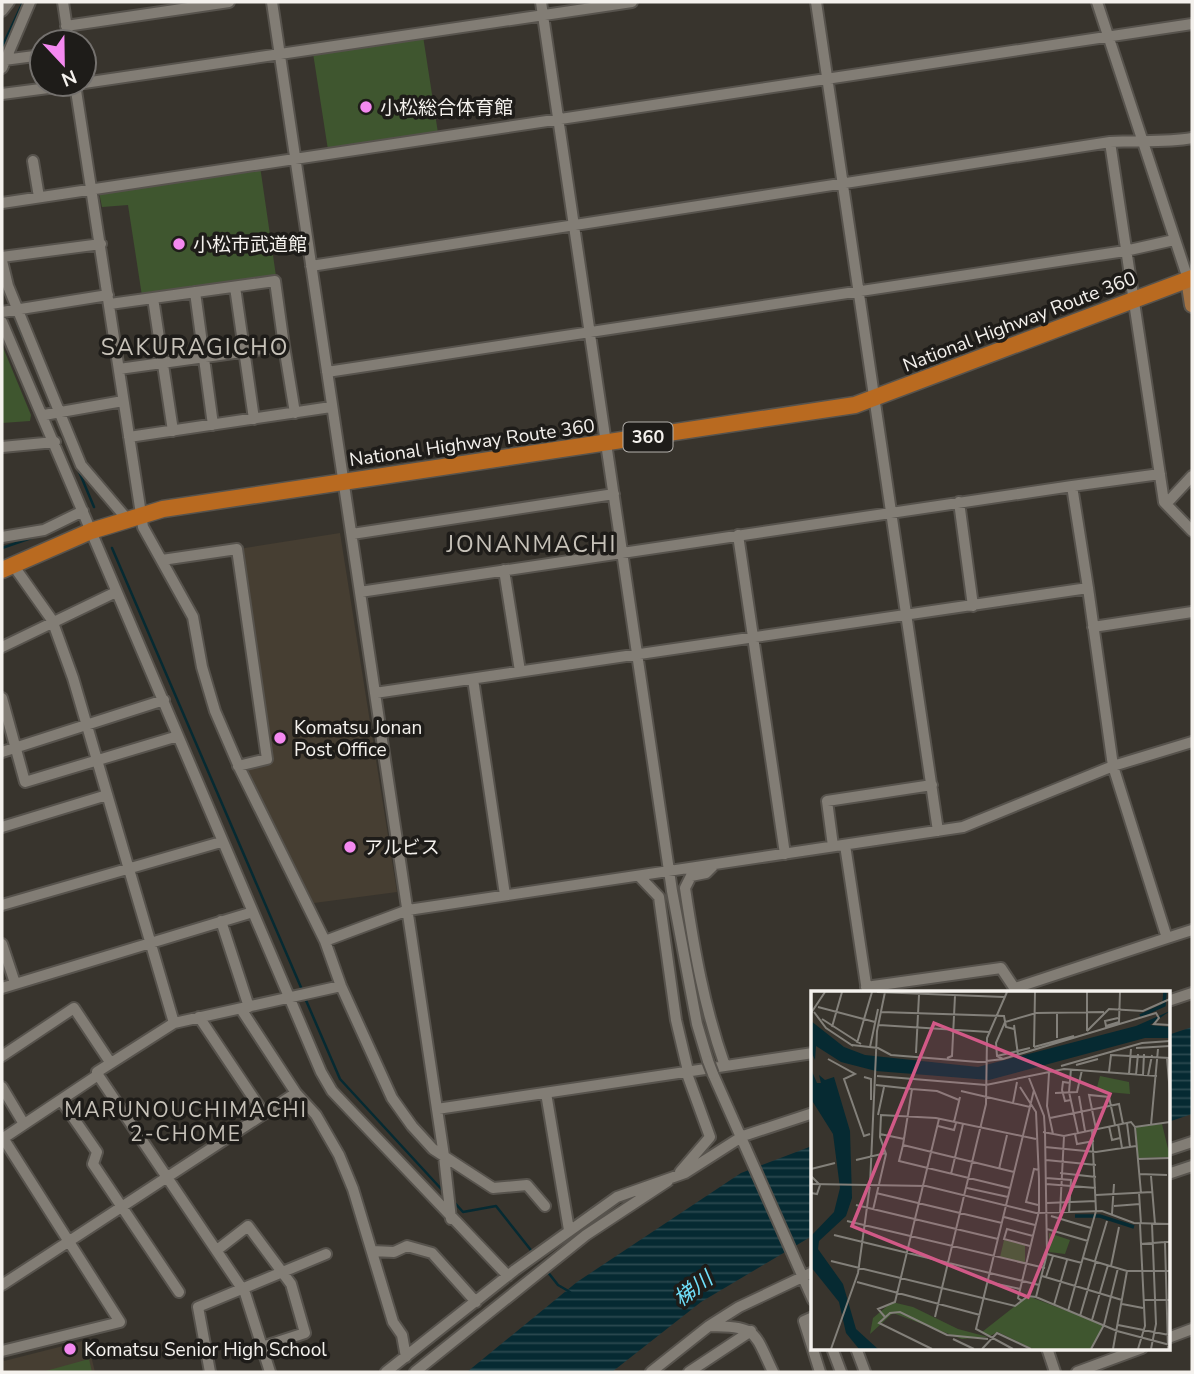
<svg xmlns="http://www.w3.org/2000/svg" width="1194" height="1374" font-family="'Nunito Sans','Noto Sans JP',sans-serif">
  <defs>
    <pattern id="water-rules" width="6" height="5" patternUnits="userSpaceOnUse" patternTransform="scale(1.75)"><rect width="6" height="5" fill="#062a32"/><path d="M0 2.5h6" fill="none" stroke="#2b4950"/></pattern>
  </defs>
  <rect width="100%" height="100%" fill="#38342d"/>
  <path fill="#463e32" d="M340,533L397,892L314,903L246,773L249,767L272,764L239,549Z
    M87,1340L95,1372H2V1358L4,1361Z"/>
  <path fill="#3f562f" d="M423,36L438,133L328,150L313,53Z
    M260,166L276,276L142,296L128,205L102,207L99,192Z
    M2,345L31,415L30,421L2,423Z
    M89,1359L92,1372H42Z"/>
  <path fill="url(#water-rules)" d="M1192,1027V1114L1168,1122V1035Z
    M812,1146V1236L701,1302L612,1372H467L577,1282L741,1173Z"/>
  <g fill="none" stroke-linecap="round" stroke-linejoin="round">
    <path stroke="#062a32" stroke-width="2.5" d="M2,47L23,2
      M14,315L23,338
      M78,469L94,507
      M2,548L34,537
      M112,548L303,992
      M305,998L340,1079L444,1192
      M454,1202L463,1212L496,1206L534,1254
      M547,1271L558,1285L570,1292"/>
    <defs>
      <path id="minor" d="M63,2L69,42
        M272,2L444,1156L451,1219
        M541,2L672,891L697,1024L708,1061
        M816,2L938,831
        M1097,2L1188,279
        M2,11L9,2
        M66,26L229,2
        M4,60L42,55
        M2,68L30,2
        M84,83L632,2
        M75,84L143,527L193,617L202,667L215,711L240,769L325,941L341,986L392,1098L412,1126L433,1149L493,1188L527,1185L545,1206
        M2,94L79,84
        M1110,142L1164,502L1192,531
        M33,161L39,197
        M2,203L1192,24
        M2,257L101,244
        M2,261L8,286L81,465L127,519
        M311,266L1110,142C1138,140 1165,143 1192,138
        M235,287L254,419
        M195,292L213,425
        M153,298L173,431
        M110,304L275,281L284,346L119,369
        M2,312L108,295
        M2,322L321,1072L332,1091L508,1276
        M284,346L295,413
        M327,372L1125,251L1174,240
        M44,415L123,401
        M129,437L331,407
        M2,447L55,442
        M1072,486L1160,474
        M959,502L973,606
        M1166,504L1192,476
        M352,534L614,494
        M738,535L785,854
        M2,537L44,530L83,511
        M162,560L237,549L267,759L238,766
        M13,565L52,620L73,678L174,1023
        M504,570L520,671
        M360,592L1072,486L1088,588
        M1093,627L1192,612
        M2,647L116,592
        M473,679L505,895
        M375,693L1088,588L1113,766L1167,938L1015,988
        M2,698L25,782L178,736
        M2,752L164,700
        M2,827L107,795
        M845,845L867,991
        M833,846L827,801L932,785
        M713,866L706,873L691,876L685,888C694,949 704,1007 725,1066
        M639,876L659,897L676,1020L688,1071
        M2,905L221,842
        M221,921L249,1007
        M1167,938L1192,930
        M325,941L408,910L963,827L1113,766L1192,742
        M2,944L15,983
        M866,987L1001,968L1017,992
        M2,988L253,912
        M1168,1001L1192,993
        M241,1009L296,1093L316,1115L339,1155L353,1189L393,1322L402,1335L406,1357
        M199,1017L264,1114
        M2,1056L74,1008L110,1062
        M713,1074L813,1300
        M98,1075L245,1293L270,1372
        M2,1087L24,1124
        M546,1093L569,1230
        M61,1100L97,1152L93,1164L179,1292
        M437,1109L813,1053
        M2,1139L98,1075L97,1072L174,1023L341,986
        M1168,1150L1192,1142
        M680,1172L710,1137L686,1071
        M1168,1174L1192,1166
        M217,1250L248,1226L291,1284L305,1333L262,1347
        M372,1251L394,1252L407,1246L432,1253L476,1302
        M2,1285L296,1093
        M813,1317L804,1321L820,1372
        M709,1326C758,1327 753,1330 773,1372
        M1168,1338L1192,1329
        M832,1348L841,1372
        M856,1348L865,1372
        M1047,1348L1055,1372
        M2,1351L120,1322L3,1138
        M210,1372L198,1307L326,1254
        M386,1372L515,1270L617,1197L685,1173L743,1136L813,1113
        M415,1372L586,1235L668,1181
        M651,1372L709,1326L739,1307L813,1272
        M689,1372L751,1331
        M1077,1372L1142,1348"/>
      <path id="major" d="M1188,279L1192,305"/>
      <path id="highway" d="M2,570L91,531L163,509L855,405L1192,278"/>
    </defs>
    <use href="#minor" stroke="#57534d" stroke-width="14"/>
    <use href="#major" stroke="#57534d" stroke-width="18"/>
    <use href="#highway" stroke="#57534d" stroke-width="19"/>
    <use href="#minor" stroke="#827d75" stroke-width="10"/>
    <use href="#major" stroke="#a37242" stroke-width="14"/>
    <use href="#highway" stroke="#b96a20" stroke-width="16"/>
    <defs>
      <path id="minor-bridge" d="M708,1061L713,1074"/>
    </defs>
    <use href="#minor-bridge" stroke="#57534d" stroke-width="14" stroke-linecap="butt"/>
    <use href="#minor-bridge" stroke="#827d75" stroke-width="10"/>
  </g>
  <g fill="#f489f0" stroke="#1e1c19" stroke-width="2.5">
    <circle cx="366" cy="107" r="7"/>
    <circle cx="179" cy="244" r="7"/>
    <circle cx="280" cy="738" r="7"/>
    <circle cx="350" cy="847" r="7"/>
    <circle cx="70" cy="1349" r="7"/>
  </g>
  <g text-anchor="middle" stroke-width="7" stroke-linejoin="round" paint-order="stroke">
    <rect fill="#1e1c19" stroke="#b4b1ad" stroke-width="2" x="623.5" y="422.5" width="49" height="29" rx="5"/>
    <g font-size="18" font-weight="bold" fill="#f4f1ed">
      <text x="648" y="443">360</text>
    </g>
    <g font-size="19" fill="#f4f1ed" stroke="#1e1c19" text-anchor="start">
      <text x="380" y="114">小松総合体育館</text>
      <text x="193" y="251">小松市武道館</text>
      <text x="294" y="734">Komatsu Jonan<tspan x="294" dy="22">Post Office</tspan></text>
      <text x="364" y="854">アルビス</text>
      <text x="84" y="1356">Komatsu Senior High School</text>
    </g>
    <g font-size="19" fill="#f4f1ed" stroke="#1e1c19">
      <text transform="translate(1019 321) rotate(-21)" y="7">National Highway Route 360</text>
      <text transform="translate(472 442) rotate(-8)" y="7">National Highway Route 360</text>
    </g>
    <g font-size="21" letter-spacing="2" fill="#c7c2b9" stroke="#1e1c19">
      <text x="186" y="1117">MARUNOUCHIMACHI<tspan x="186" dy="24">2-CHOME</tspan></text>
    </g>
    <g font-size="21" font-style="italic" fill="#70e0fa" stroke="#1e1c19">
      <text transform="translate(693 1289) rotate(-37)" y="7">梯川</text>
    </g>
    <g font-size="23" letter-spacing="2" fill="#c7c2b9" stroke="#1e1c19">
      <text x="195" y="355">SAKURAGICHO</text>
      <text x="532" y="552">JONANMACHI</text>
    </g>
  </g>
  <g transform="translate(811 991)">
    <rect width="359" height="359" fill="#38342d"/>
    <path d="M351,133L359,166L327,167L325,136ZM81,311L102,316L147,338L177,346L151,348L82,322L59,343L62,327Z" fill="#3f562f"/>
    <path d="M289,85L318,91L319,103L285,100ZM238,242L259,249L254,263L238,261ZM193,249L214,254V272L189,266ZM217,305L293,334L280,358H222L187,341L179,345L171,341Z" fill="#3f562f"/>
    <path d="M359,20L339,34L359,36V47H334L178,89L65,80L30,71L5,55L4,69L0,60V30L33,56L54,64L167,76L325,35ZM0,78L6,92H10L8,84L14,89L23,86L39,140L41,207L35,225L8,250L7,258L32,293L45,338L67,358H48L35,342L28,311L0,276V245L23,221L29,197L22,143L0,108Z" fill="#062a32"/>
    <path fill="none" stroke="#062a32" stroke-width="3.5" d="M329,25L353,14L354,1M264,225H289L323,236"/>
    <path fill="none" stroke="#83807a" stroke-width="2" d="M66,1L193,6M7,16L64,31M3,21L15,37L42,55M70,21L193,25L195,36L203,38M0,22L14,1M246,22V47M307,27L294,30L295,35L308,31L309,1M11,28L50,53M68,34L178,41M203,34L207,64M21,36L31,1M276,40L298,18L332,20L359,8M276,40V1M46,52L61,1M41,54L67,57L80,64L167,71L192,68L345,22L348,27L343,33L359,34M59,56L67,18M223,56L263,45M223,56L224,1M325,57L359,55M105,62L108,4M186,65L219,57M136,67L141,65L144,5M356,67L359,103M17,68L44,83L33,88L53,145L59,143M192,68L186,65L185,52L194,31L225,22L293,21M265,74L287,68M250,75L331,52L359,50M260,78L258,101L267,142M298,81L300,64L359,67M238,82L236,115L242,143M318,83L320,58M325,84L327,63M332,84L333,63M66,85L175,94L253,78L346,85M337,85L341,64M53,86L60,88V109M218,87L233,125L234,141L236,263L225,306M259,92L252,91L251,99L254,110L260,109M65,94L101,98M209,96L225,121L228,188V220L207,307L211,310M150,100L219,116M244,102L266,101L271,79M268,105L274,140M148,109L126,100L101,98L92,154L203,181M202,112L206,91M67,124L73,96M239,127L308,113L312,133M143,131L149,106M316,132L319,156M307,133L311,157M340,134L347,58M127,135L143,139L145,132M298,135L301,149L309,147M324,136L330,202M285,138L278,104L298,106L304,134M232,141L253,145L320,131L324,136L359,131M69,143L93,148M264,143L266,153L283,150M92,154L88,170L199,197M234,156L285,161L325,155M326,168L359,167M45,169L75,162M235,169L285,174M0,178L24,172M188,178L196,144M249,182L285,186M140,183L152,133M328,183L356,184M359,184V222M0,185L9,194L6,203L0,202M340,185L344,233M235,187L260,189L258,222M0,193L115,195L225,222L291,220L323,232L359,233M235,193L285,197M59,194L66,40L74,1M156,197L197,206M65,202L191,232M328,202L330,233M285,204L341,201M236,212L285,210M45,214L187,248M227,214L215,211L223,178L228,179M303,215L329,213M62,219L75,163L69,146L70,124L125,127L225,148M249,222L253,145M301,223L303,193M240,225L280,237M193,226L224,234M36,230L234,277M236,238L277,250M23,244L228,294M329,253L354,251M219,255L193,248L196,238L222,245M236,263L271,272M272,267L316,280H359M20,270L204,315L217,305L225,306L306,340L359,354M284,270L296,230M300,275L308,236M231,285L311,309M235,286L242,265M46,291L169,324M177,291L209,298M332,309H359M311,313L332,317M243,314L256,269M257,320L285,220L281,139M269,325L285,270M74,326L67,318L84,311L128,128M124,326L175,113L176,47L196,1M281,329L297,274M307,334L358,344M142,348L163,358M20,358L47,282L59,194M121,358L68,332L79,322L89,321L136,344L177,348M171,358L186,342L220,358M202,358L165,338L223,99M280,358L293,334L307,277M302,358L316,280M327,358L334,335L329,233M340,358L345,333L341,233M357,358L354,251H359"/>
    <path fill="#d15987" fill-opacity="0.15" stroke="#d15987" stroke-width="3.5" d="M123,32L299,103L217,306L41,235Z"/>
    <rect width="359" height="359" fill="none" stroke="#f4f1ed" stroke-width="3.5"/>
  </g>
  <rect width="1194" height="1374" fill="none" stroke="#f4f1ed" stroke-width="7"/>
  <g transform="translate(63 63) rotate(158)"><circle r="33" fill="#1e1c19" stroke="#74716e" stroke-width="2"/>
  <path d="M0-5L12 26L0 18L-12 26Z" fill="#f489f0"/>
  <text y="-10" font-size="19" font-weight="bold" text-anchor="middle" fill="#f4f1ed">N</text>
  </g>
</svg>
